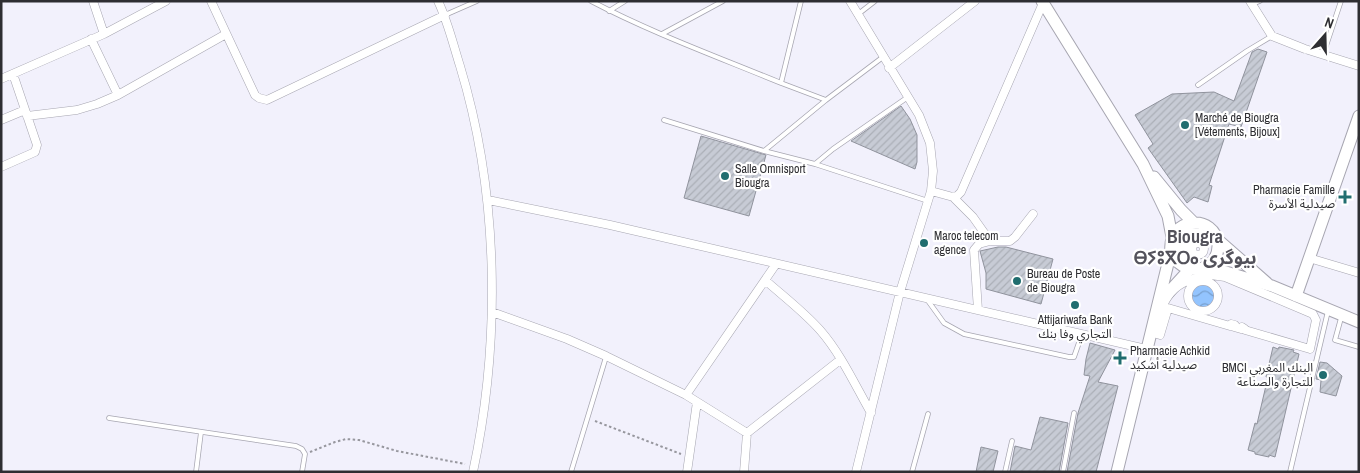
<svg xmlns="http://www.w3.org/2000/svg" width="1360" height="473" font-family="'Archivo Narrow','Noto Sans Arabic','Noto Sans Tifinagh',sans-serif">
  <defs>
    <pattern id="water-waves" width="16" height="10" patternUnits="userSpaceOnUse" patternTransform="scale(1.25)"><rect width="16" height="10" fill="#93c4fe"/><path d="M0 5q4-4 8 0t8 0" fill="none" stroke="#78a0ce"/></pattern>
    <pattern id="building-hatch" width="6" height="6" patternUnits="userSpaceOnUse" patternTransform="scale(1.25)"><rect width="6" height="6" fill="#c7cbd5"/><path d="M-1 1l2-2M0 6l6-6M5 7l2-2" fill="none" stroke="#abafb7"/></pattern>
  </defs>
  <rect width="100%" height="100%" fill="#f2f1fc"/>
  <path fill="url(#water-waves)" d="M1188 296a15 15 0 1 1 30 0a15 15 0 1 1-30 0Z"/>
  <path fill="url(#building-hatch)" stroke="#90939d" d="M1258,49L1267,52L1241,127L1229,124L1209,185L1212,186L1208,202L1194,197L1187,203L1148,148L1153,144L1135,115L1172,94L1214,92L1234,101L1252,52Z
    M901,106L910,119L917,135V162L915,169L851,141Z
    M701,136L766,155L749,216L684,198Z
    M998,247H1006L1053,259L1041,304L986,289V273L980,251Z
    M1090,343L1115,350L1098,382L1118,386L1096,472H1067L1078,413L1090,376L1084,375L1086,359Z
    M1273,347L1278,349L1279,347L1294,350L1293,352L1299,354L1275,457L1269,455V457L1255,454V452L1248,450L1255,423L1257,424L1264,394L1268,377H1266Z
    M1320,362L1327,363L1342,376L1336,396L1320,392L1321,380L1316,379Z
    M1040,417L1068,423L1059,472H1010L1015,446L1031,450Z
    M981,447L998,451L993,472H976Z"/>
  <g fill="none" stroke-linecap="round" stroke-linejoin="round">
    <defs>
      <path id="lane" d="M591,1C652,33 718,57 781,83L801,1
        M1252,4L1260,1
        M609,11L625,1
        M445,15L477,1
        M857,15L875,1
        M662,34L723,1
        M1323,55L1341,1
        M781,83L826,100L883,57
        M1198,85L1247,51L1272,36
        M664,120L764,151L815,164L928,201
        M764,151L826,100
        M815,164L833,149L908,97
        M926,298L944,323L964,334L1069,357H1074L1082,334
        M1341,318L1335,340L1359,347
        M109,418L296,446L302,449L305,454L302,472
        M196,472L201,432
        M571,472L606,357
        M912,472L928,414
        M1005,472L1012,441
        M1063,472L1074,413
        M1290,472L1328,311"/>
      <path id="street" d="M93,1L104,34
        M211,1L255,95L259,98L267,100L445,15
        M438,1C448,22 453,44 460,66C499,194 501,341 473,472
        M850,1L919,115L930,143L933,171L931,191L900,292L856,472
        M1250,1L1272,36L1305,49L1359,66
        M91,39L118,95
        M889,68L975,1
        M1,79L104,34L166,1
        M27,116L77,110L97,104L118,95L226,34
        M1,120L25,110
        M1,167L35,152L37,145L13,74
        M931,191L953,197L957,196L961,192L1043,3
        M953,197L973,217L990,241
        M488,200L610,225L1146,349
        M1191,232L1201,233L1207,239C1189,226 1174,253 1195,262C1176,260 1172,238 1191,232Z
        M1192 249a6 6 0 1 1 12 0a6 6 0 1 1-12 0Z
        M1309,258L1359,273
        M1211,275L1225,277L1313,314L1316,320L1310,349L1245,330V329L1242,327L1241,329L1234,327L1235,325L1231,324L1230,326L1168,308L1160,335L1153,333C1164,298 1170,280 1211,275Z
        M765,280C783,296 803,311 820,330C841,354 855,385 871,413
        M1188 296a15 15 0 1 1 30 0a15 15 0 1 1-30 0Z
        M978,310L974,250L979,244L990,241H1010L1015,237L1033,214
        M492,312L567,339L606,356L686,395L747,433
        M686,395L776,264
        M687,472L697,402
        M744,472L747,433L840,360"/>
      <path id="secondary" d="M1042,1L1143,164L1168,216L1172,237
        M1154,177L1181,210L1194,223
        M1217,239L1268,284
        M1206,266L1272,286L1359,322
        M1296,296L1359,116
        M1159,303L1190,269
        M1117,472L1171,251C1167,217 1216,213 1218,245C1219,273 1181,279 1171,251"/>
    </defs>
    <use href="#lane" stroke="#a7a6b1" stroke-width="5.5"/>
    <use href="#street" stroke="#a7a6b1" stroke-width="9"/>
    <use href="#secondary" stroke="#a7a6b1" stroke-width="13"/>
    <path stroke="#97979e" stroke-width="2" stroke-dasharray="2.5 2.5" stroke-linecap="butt" d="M595,421L681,454
      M310,452L335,442L346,439L359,440L397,451L465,464"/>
    <use href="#lane" stroke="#fff" stroke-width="4"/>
    <use href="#street" stroke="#fff" stroke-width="8"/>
    <use href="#secondary" stroke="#fff" stroke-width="11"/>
  </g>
  <g fill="#206d6f" stroke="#fff" stroke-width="2">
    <circle cx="1185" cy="125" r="5"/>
    <circle cx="725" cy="176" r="5"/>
    <path d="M1342.5 189.5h5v5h5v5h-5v5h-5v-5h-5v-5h5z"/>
    <circle cx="924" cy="243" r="5"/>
    <circle cx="1017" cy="281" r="5"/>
    <circle cx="1075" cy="305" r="5"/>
    <path d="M1117.5 350.5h5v5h5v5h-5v5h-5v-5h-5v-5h5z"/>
    <circle cx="1323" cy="375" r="5"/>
  </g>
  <g text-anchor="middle" stroke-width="4.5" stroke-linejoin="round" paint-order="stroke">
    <g font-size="12" fill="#2e2e32" stroke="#fff" text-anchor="start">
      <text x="1195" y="122">Marché de Biougra<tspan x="1195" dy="14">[Vétements, Bijoux]</tspan></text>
      <text x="735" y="173">Salle Omnisport<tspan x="735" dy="14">Biougra</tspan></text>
      <text x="1335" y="194" text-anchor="end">Pharmacie Famille<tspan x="1335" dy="14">صيدلية الأسرة</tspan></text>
      <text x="934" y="240">Maroc telecom<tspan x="934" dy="14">agence</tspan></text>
      <text x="1027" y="278">Bureau de Poste<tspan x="1027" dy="14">de Biougra</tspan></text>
      <text x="1075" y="324" text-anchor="middle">Attijariwafa Bank<tspan x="1075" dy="14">التجاري وفا بنك</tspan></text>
      <text x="1130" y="355">Pharmacie Achkid<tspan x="1130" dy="14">صيدلية أشكيد</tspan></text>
      <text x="1313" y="372" text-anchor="end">BMCI البنك المغربي<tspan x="1313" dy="14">للتجارة والصناعة</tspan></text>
    </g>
    <g font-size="18" font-weight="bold" fill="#53525b" stroke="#fff">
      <text x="1195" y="243">Biougra<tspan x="1195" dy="21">ⴱⵢⵓⴳⵔⴰ بيوگرى</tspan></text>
    </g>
  </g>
  <rect width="1360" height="473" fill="none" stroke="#2e2e32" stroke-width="5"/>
  <g transform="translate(1325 35) rotate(20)" stroke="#ffffff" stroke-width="4" paint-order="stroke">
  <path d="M0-4L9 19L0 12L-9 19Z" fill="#2e2e32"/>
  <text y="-8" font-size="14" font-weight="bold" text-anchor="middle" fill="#2e2e32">N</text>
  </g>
</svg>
